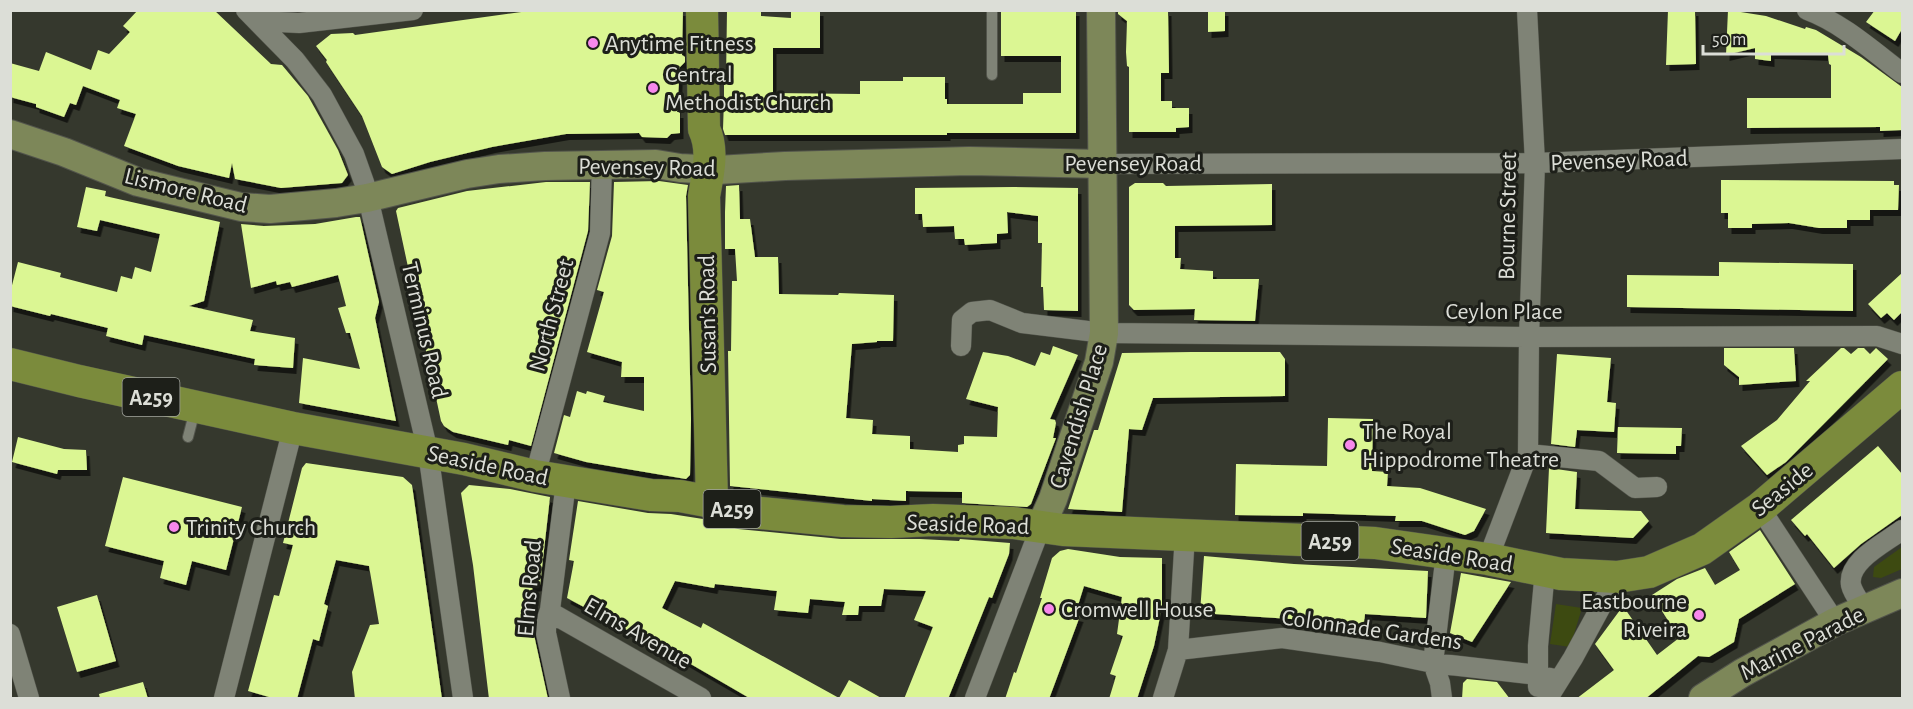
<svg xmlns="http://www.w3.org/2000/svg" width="1913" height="709" font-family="'Alegreya Sans',sans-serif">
  <defs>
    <filter id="shadow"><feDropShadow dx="3.5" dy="6" stdDeviation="0" flood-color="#0009"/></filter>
  </defs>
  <rect width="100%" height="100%" fill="#35382d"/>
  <path fill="#3d4a11" d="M1902,547V569L1881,578L1873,577L1874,567Z
    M1556,604L1582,608L1570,647L1550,644Z"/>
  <path fill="#dbf693" filter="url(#shadow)" d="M138,10H214L271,64L282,65L308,96L338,150L348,175L342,183L281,188L235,179L232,163L229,178L178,166L124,146L136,114L117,108L120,100L83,86L76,105L70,103L64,117L36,107V104L10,97V63L39,71L46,52L91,70L98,50L109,54L130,32L123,26Z
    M536,10H683L682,55L685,57V62L680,67L677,112H680V133L671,134L667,138L642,137L639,133L566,134L492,147L430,162L392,174L382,167L362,116L326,62L327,60L316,46L331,34L353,33L355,35Z
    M727,10H761V16L791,18V10H820V48H773V93L860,94V81H903V77H945V99H947V104H1023V93H1061V56H1001V10H1076V133H947V135H725L723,129L724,99V81H726Z
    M1118,10H1168L1169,73H1161V101H1172V108H1189V127L1176,128V132H1129V67L1127,66L1126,52L1127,21L1118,14Z
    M1208,10H1225V31L1208,32Z
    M1668,10H1695L1696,64L1666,65Z
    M1728,10L1766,16L1805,29L1806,27L1816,30L1861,57L1902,87V130L1880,131V127L1747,128V98H1831V65L1829,64L1828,55L1771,53V61L1755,59V48L1726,55Z
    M1875,10H1902V29L1895,41L1866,22Z
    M1721,180L1894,181V185H1899L1898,210H1870V220H1847V228H1819L1789,223L1752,224V228H1728V213H1721Z
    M659,181L688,185L686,196L691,419L690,475L686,479L586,462L554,453L564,415L570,417L577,391L586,394L587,391L605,396L603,402L644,411V377H621L622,362L587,352L604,292L597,290L612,236L614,182Z
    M546,182H590L588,231L531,446L509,440L508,445L453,432L444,426L441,421L396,211L398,208L467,191Z
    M1135,183H1163L1166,186L1272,184V225L1175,226V258H1181L1180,269L1213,271V279H1259L1255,321L1194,320L1195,309L1134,310L1129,305V187Z
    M739,185L740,219H750L755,257H778L779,294L838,295L839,293L894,295L893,341H877V342L852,344L846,418L873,420L872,434L910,436V449L958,452V445L964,444V436L997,437L998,407L966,399L983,352L1008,356L1035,366L1041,352L1050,355L1053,346L1078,355L1050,419L1055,420L1056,423L1053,438H1056L1031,504L1027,507L962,503V492L906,491V501L872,499V501L730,486L728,351H731L732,281H737L735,249H725V212L726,186Z
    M86,187L106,191L105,196L220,222L204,301L189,306L253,320L250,331L295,338L293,368L254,365L255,359L144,335L142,345L106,336L108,328L51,314L50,316L10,306V293L18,262L61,273L60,277L117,292L121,276L132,279L135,267L151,272L160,234L100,220L97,231L77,227Z
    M1013,187L1078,188V311L1044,310L1043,287H1041L1042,243H1038V216L1007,212L1008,233L997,234V243L965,245L964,239H955L954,226L923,227L922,214H915V188Z
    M356,217H360L379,302L375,318L396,421L299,403L303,358L360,369L350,333H346L338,308L346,306L338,275L292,287L290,282L277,285L276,281L251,288L241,224L264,226L315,224Z
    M1719,262L1853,264V311L1627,307V275L1719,276Z
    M1902,273V312L1894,320L1887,313L1881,318L1868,304Z
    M1724,348H1794L1796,381L1739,385V377L1724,365Z
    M1841,348H1844L1851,354L1858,348H1864L1870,354L1876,348L1888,359L1786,462L1767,475L1741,446L1777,420L1810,381H1806Z
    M1192,352H1280L1285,359V396L1153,398L1142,430L1129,429L1122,512L1068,509L1094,430H1098L1122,353Z
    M1557,354L1611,358L1607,402L1616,403L1614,432L1577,430L1575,447L1551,444Z
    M1328,418L1373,419L1372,471L1388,472L1387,486L1420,488L1486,509L1474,531L1465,535L1422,521H1395L1396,516L1303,513V516L1235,515L1236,464L1327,466Z
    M1618,427L1682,428L1681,446H1676V454L1617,453Z
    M18,437L64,449L86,450L87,470H58L57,474L12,462Z
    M1878,446L1902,474V515L1861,544L1834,568L1807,534L1805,536L1791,520Z
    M306,463L403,477L412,485L442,699H355L352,672L370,625L379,624L369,566L336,560L324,604L328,606L319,641L313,639L297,699H276L248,691L274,595L279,596L293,545L283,543L302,468Z
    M1549,468L1577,472L1575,509L1641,511L1649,521L1633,538L1546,533Z
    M123,477L242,507L226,570L192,561L186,585L160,578L164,561L105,546Z
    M469,485L510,489L550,497L540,585L532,586L535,611L529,612L548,699H489L473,565L461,493Z
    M578,501L648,513L671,514L703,519L738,529L841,539H920L959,541L960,539L1010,543L1009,554L992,598L989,597L948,699H904L933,627L914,620L926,591L884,589L881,606H859L858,615H842L845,602L810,599L808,613L774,610L777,591L715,584L714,588L675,581L662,608L701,628L703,623L839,698L849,680L883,699H751L658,645L657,646L567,598L574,561L569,560Z
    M1760,530L1795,584L1739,619L1734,642L1709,657L1698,656L1645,699H1576L1614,670L1595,644L1623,606L1657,655L1679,638L1652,595L1677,579L1705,568L1715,585L1740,570L1729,552Z
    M1068,549L1120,557L1162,558V607L1154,646L1137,699H1109L1116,676L1110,674L1123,636L1117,634L1122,597L1084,586L1075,615L1080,616L1049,699H1005L1014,672L1016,673L1042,598H1040L1052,558L1060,551Z
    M1204,556L1294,564L1428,571L1426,618L1365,614L1364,624L1200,613Z
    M1461,573L1511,582L1472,642L1450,633Z
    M97,595L116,661L77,672L57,607Z
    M1467,679L1497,682L1510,699H1462L1463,683Z
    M143,682L148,699H100L99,694Z"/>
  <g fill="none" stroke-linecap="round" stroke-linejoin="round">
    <defs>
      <path id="lane" d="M992,75V10
        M188,437L195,410"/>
      <path id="street" d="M246,10L295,60L322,95L354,154L365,185L428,452L463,698
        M1807,10C1842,23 1873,51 1902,73
        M258,21L299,23L413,10
        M1102,164L1535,163L1902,149
        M961,346L962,320L972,312L990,310L1022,323L1104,333L1529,337L1877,336L1902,344
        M1528,454L1599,461L1635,488L1657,487
        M535,476L600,233L602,165
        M1760,508L1835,622
        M1488,559L1528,454L1529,337L1535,163L1527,10
        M550,610L555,615L701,698
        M1865,610C1861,603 1853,594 1851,585C1847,561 1885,543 1902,530
        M10,634L29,698
        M1178,650L1282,638L1380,652L1433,663L1538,675L1558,680
        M1538,687V646L1545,570
        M224,698L293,428
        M560,698L546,633V622L550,610L566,482
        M975,698L1041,526
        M1163,698L1178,650L1185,534
        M1442,698L1440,683L1433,663L1446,553
        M1548,698L1573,658L1617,577"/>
      <path id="secondary" d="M10,134L64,152L138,182L241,207L270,209L336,203L367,198L467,174L499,169L545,166L656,164L680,168L717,170L785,166L969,161L1102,164
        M1041,526L1053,499L1099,362L1104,333L1101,10
        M1703,698L1742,673L1835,622L1902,593"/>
      <path id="primary" d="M702,10L704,129C714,150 708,174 704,196L712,502
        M10,364L79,381L293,428L464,459L535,476L651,495L680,496L712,502L740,511L843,521L891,522L933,520L1013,523L1063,530L1375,543L1488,559L1561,574L1617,577L1649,572L1702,549L1760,508L1902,387"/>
    </defs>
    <use href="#lane" stroke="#52544b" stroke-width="12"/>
    <use href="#street" stroke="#52544b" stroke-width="21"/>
    <use href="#secondary" stroke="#52544b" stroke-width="30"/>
    <use href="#primary" stroke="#52544b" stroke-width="33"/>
    <use href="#lane" stroke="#7f8376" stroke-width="10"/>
    <use href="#street" stroke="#7f8376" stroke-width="20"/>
    <use href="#secondary" stroke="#7d8759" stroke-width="28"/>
    <use href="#primary" stroke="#7b8b3c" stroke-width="32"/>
  </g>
  <g fill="#f788eb" stroke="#1d1f19" stroke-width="2">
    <circle cx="593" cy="43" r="6"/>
    <circle cx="653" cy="88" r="6"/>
    <circle cx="1350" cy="445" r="6"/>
    <circle cx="174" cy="527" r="6"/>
    <circle cx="1049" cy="609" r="6"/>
    <circle cx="1699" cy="615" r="6"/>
  </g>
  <g text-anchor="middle" stroke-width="6" stroke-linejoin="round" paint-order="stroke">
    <g fill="#1d1f19" stroke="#a3a59e" stroke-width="1.5">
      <rect x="122.5" y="378" width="57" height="38" rx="4.5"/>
      <rect x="703.5" y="490" width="57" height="38" rx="4.5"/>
      <rect x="1301.5" y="522" width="57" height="38" rx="4.5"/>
    </g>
    <g font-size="22" font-weight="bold" fill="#dcded7">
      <text x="151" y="405">A259</text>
      <text x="732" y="517">A259</text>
      <text x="1330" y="549">A259</text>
    </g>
    <g font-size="24" fill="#dcded7" stroke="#1d1f19" text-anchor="start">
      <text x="605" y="51">Anytime Fitness</text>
      <text x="665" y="82">Central<tspan x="665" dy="28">Methodist Church</tspan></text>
      <text x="1362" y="439">The Royal<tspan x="1362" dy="28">Hippodrome Theatre</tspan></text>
      <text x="186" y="535">Trinity Church</text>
      <text x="1687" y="609" text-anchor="end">Eastbourne<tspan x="1687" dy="28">Riveira</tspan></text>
      <text x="1061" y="617">Cromwell House</text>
    </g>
    <g font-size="24" fill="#dcded7" stroke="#1d1f19">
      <text transform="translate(1619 160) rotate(-2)" y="8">Pevensey Road</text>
      <text x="1133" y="171">Pevensey Road</text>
      <text transform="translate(647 167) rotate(1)" y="8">Pevensey Road</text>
      <text transform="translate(186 190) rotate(14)" y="8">Lismore Road</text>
      <text transform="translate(1507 216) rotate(-89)" y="8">Bourne Street</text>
      <text x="1504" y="319">Ceylon Place</text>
      <text transform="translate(707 314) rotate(-91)" y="8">Susan's Road</text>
      <text transform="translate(551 315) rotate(-75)" y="8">North Street</text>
      <text transform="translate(425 330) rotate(77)" y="8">Terminus Road</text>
      <text transform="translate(1078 416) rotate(-73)" y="8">Cavendish Place</text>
      <text transform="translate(488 465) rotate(12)" y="8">Seaside Road</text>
      <text transform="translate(1782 489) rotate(-39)" y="8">Seaside</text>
      <text transform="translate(968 524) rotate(2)" y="8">Seaside Road</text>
      <text transform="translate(1452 555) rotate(9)" y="8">Seaside Road</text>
      <text transform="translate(529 588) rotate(-85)" y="8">Elms Road</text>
      <text transform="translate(1372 629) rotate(8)" y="8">Colonnade Gardens</text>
      <text transform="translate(638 633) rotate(30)" y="8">Elms Avenue</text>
      <text transform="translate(1802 643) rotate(-27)" y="8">Marine Parade</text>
    </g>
  </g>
  <rect width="1913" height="709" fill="none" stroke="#dcded7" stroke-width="24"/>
  <path d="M1703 45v9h141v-9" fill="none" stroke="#dcded7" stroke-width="3"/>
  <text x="1712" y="45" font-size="18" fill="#dcded7" stroke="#1d1f19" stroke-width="4.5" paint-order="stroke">50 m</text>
</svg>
